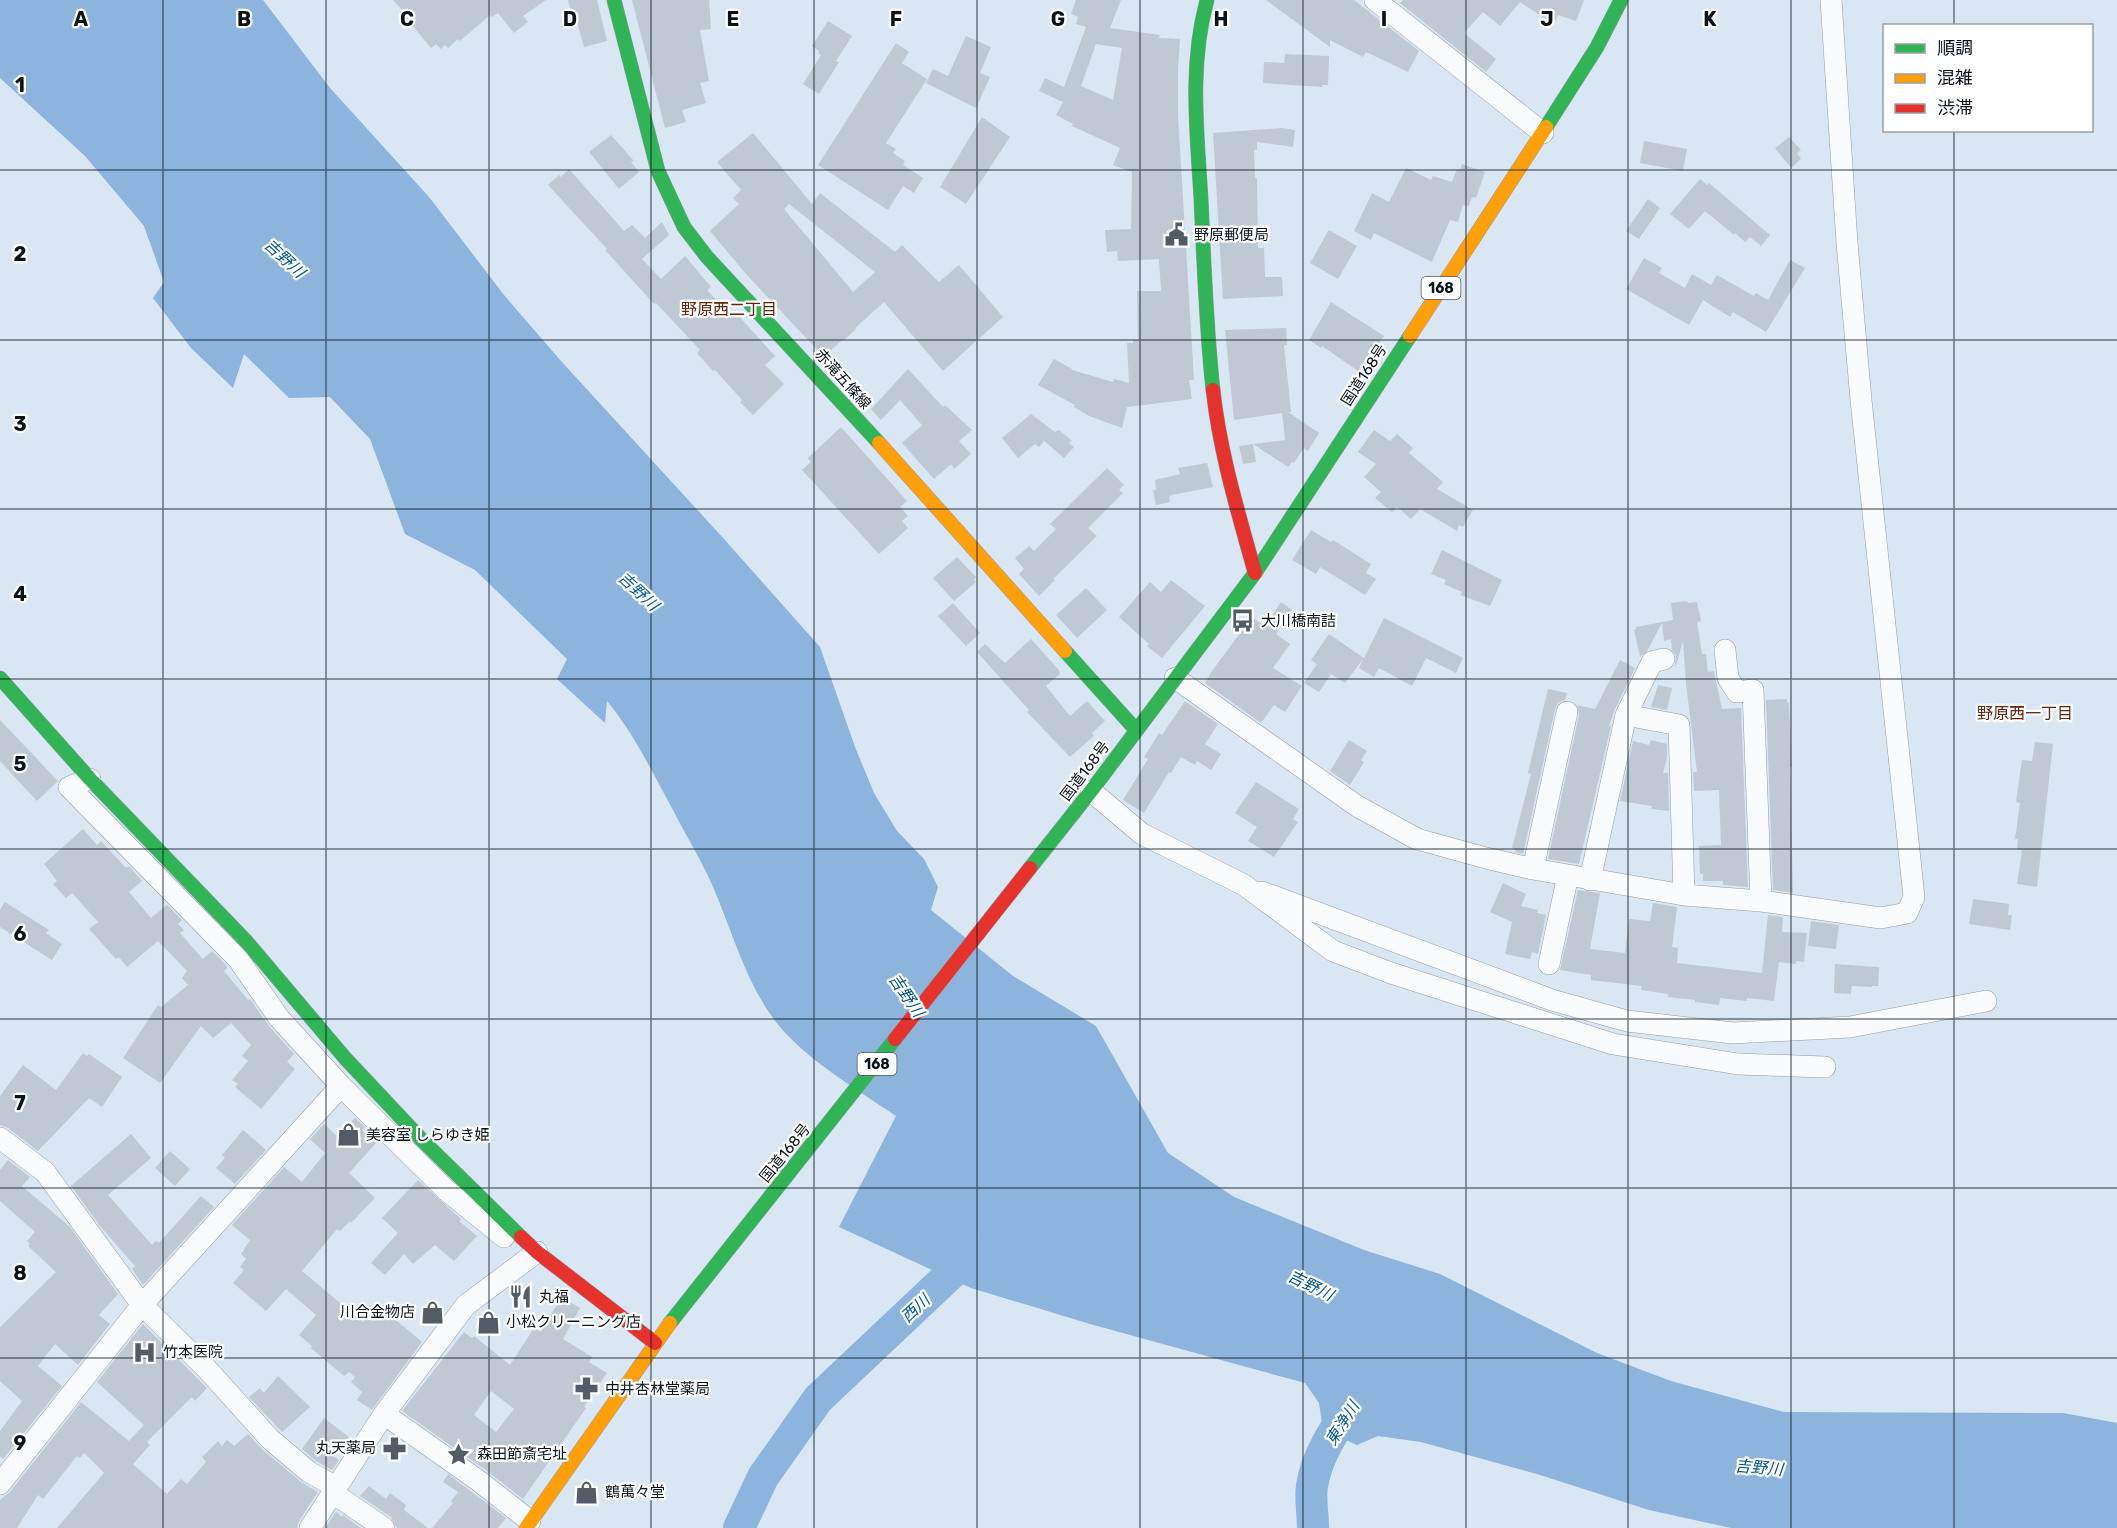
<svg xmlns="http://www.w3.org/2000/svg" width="2117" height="1528" font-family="Rubik,'Noto Sans JP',sans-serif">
  <rect width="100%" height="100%" fill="#d9e6f3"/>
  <path fill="#8cb4dc" d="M0,0H263L330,88L429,197L504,295L561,361L724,539L820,647L855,747L874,793L897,831L924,859L938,887L931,910L1013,976L1096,1026L1168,1153L1234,1197L1364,1250L1440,1274L1597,1353L1671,1381L1784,1412L2063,1413L2117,1423V1528H1731L1649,1510L1537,1474L1421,1442L1378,1436L1357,1445L1323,1430L1319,1403L1305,1383L1090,1324L971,1288L839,1227L896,1116C858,1090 810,1062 780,1027C746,986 734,935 713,887C702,861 686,836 673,810C652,772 635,735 607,701L605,723L557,679L567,659L475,570L405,534L370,439L330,397L289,398L244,354L233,388L191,348L153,298L164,282L144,226L85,156L0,78Z"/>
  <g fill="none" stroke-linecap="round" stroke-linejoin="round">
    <path stroke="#8cb4dc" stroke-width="32" d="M739,1528L763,1477L818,1399L960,1265L982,1253
      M1313,1528C1313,1515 1310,1499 1312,1486C1317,1453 1338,1425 1356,1399"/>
  </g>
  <path fill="#bfc9d4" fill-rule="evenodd" d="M393,0H546L523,16L528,22L514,33L498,13L492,17L490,15L460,41L458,39L448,48L445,45L441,49L436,44L431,48L403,14L405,13Z
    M568,0H597L607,41L584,47L577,22L574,23Z
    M632,0H709L711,29L700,30L709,81L700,83L706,103L682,110L686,122L665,128Z
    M1076,0H1121L1110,28L1160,35L1159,38L1180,39L1178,68V116L1194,380H1189L1192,399L1127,407L1122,428L1089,416L1074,407L1075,405L1038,385L1054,359L1072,369V370L1113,382L1114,379L1129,383L1127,343H1133V340H1138L1137,291H1161L1159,259L1118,261L1117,251L1107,252L1105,230L1131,229L1132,172L1113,165L1120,148L1072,126L1073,124L1056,115L1063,102L1039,91L1045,78L1064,87L1086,27L1076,24L1078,17L1071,14ZM1096,44L1122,48L1113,100L1081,86Z
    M1266,0H1354L1419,51L1408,72L1366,52L1363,57L1330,40V47Z
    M1403,0H1584L1576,21L1558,15L1555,22L1544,18L1520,2L1500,26L1483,12L1464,33L1496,59L1486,72L1400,3Z
    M828,21L852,36L836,61L839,62L819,94L803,84L821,55L818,53L819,51L812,46Z
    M966,36L991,47L980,73L990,77L976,108L926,83L933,69L948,76Z
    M896,43L909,52L902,63L927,79L886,143L896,149L893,153L905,161L903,165L923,178L914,193L903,186L888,210L818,165Z
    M1285,54L1329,56L1328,85H1322V87L1263,83L1264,62L1284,63Z
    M982,117L1010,137L966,204L940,187Z
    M1282,128L1295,130L1293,147L1257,142V150H1254L1255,178H1257L1258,248H1264L1265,277H1282L1283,296L1223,299L1213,133Z
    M753,133L812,204L820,193L895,252L902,245L939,282L959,265L1003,317L943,371L884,302L855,328L856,329L843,341L842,340L824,357L746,274L710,231L739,204L733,198L741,190L717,162ZM789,204L875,272L853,292L784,209Z
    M611,135L634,161L631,162L639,172L619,189L589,152Z
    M1789,137L1801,150L1797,153L1801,159L1791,168L1775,148Z
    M1644,141L1687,149L1683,171L1640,163Z
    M1462,164L1485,172L1476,198L1472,197L1469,206L1463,205L1458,222L1450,220L1432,262L1374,233L1371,240L1354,231L1372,193L1389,202L1406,168L1431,180L1433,176L1452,182L1457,169L1460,170Z
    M569,169L624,231L632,225L645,238L662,222L669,235L642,259L661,279L685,256L711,287L707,290L732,317L736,313L775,356L765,365L784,384L753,415L740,402L742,400L715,370L713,371L697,353L700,350L656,303L654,304L605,250L607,249L548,185L559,175L561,177Z
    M1700,179L1707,185L1709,183L1770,235L1761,246L1750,237L1745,242L1735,233L1734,235L1705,211L1689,229L1670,214Z
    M1648,199L1660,208L1639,239L1626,231Z
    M1329,230L1357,246L1338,279L1310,263Z
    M1644,258L1662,268L1659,273L1685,288L1692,274L1711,285L1717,275L1754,296L1756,293L1768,300L1790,260L1805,268L1766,332L1733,312L1730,317L1703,300L1689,325L1626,289Z
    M1331,302L1384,336L1375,349L1373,348L1358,371L1322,346L1321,348L1309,340Z
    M1286,328L1287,345H1284L1291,412H1288L1319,433L1308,451L1304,448L1294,463L1292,462L1288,467L1253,444L1285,440L1282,413L1234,420L1225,330Z
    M908,369L943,407L945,405L972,430L959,441L971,454L954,469L951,464L934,479L902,443L922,425L900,400L881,420L871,409Z
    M1031,414L1055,432L1059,430L1072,441L1069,443L1074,447L1064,458L1044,441L1039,447L1035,444L1018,458L1002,438Z
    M841,427L907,501L900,507L908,516L902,521L908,528L879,554L802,470L811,462L808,458Z
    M1374,430L1390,441L1397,434L1413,448L1409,453L1443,482L1437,489L1473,510L1463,527L1459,525L1457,531L1420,509L1411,519L1397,507L1392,512L1375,498L1381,492L1364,477L1376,464L1358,452Z
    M1253,444L1256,462L1243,464L1239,446Z
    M1207,463L1213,487L1172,495L1169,497L1170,502L1156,505L1153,490H1156L1155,480L1180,474L1178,468Z
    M1107,468L1124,485L1119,490L1123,493L1088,528L1097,536L1053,579L1055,580L1039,596L1019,574L1024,569L1015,558L1029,546L1034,551L1056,529L1050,524Z
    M1311,530L1331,542L1333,540L1371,564L1366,573L1376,579L1365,595L1320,567L1316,574L1292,560Z
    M1442,550L1502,580L1490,606L1460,595L1462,592L1444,584L1446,580L1431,574Z
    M957,557L976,577L974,580L976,582L954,601L933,578Z
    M1171,580L1205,606L1162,658L1147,646L1149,644L1119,617L1150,582L1161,592Z
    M1086,588L1107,610L1077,638L1056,615Z
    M1687,601L1688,603L1697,602L1701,621L1697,622L1702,654H1706L1708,672L1714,671L1722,709L1741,708L1748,887L1723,885V881H1703V874H1700L1699,846L1721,845L1719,790L1694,791L1693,772H1697L1686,684L1683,641L1675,669L1676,655L1672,650L1671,639L1664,641L1662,623L1647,651L1640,657L1634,630L1636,629V627L1673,620L1671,603Z
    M1281,602L1292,610L1276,634L1290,644L1273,668L1302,686L1285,712L1274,705L1261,723L1205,683L1212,671L1252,617L1265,626Z
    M953,603L980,633L966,646L938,616Z
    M1384,618L1463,658L1456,673L1426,658L1412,686L1379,668L1374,677L1359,668L1363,659L1345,683L1331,674L1319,692L1304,683L1317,664L1311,660L1329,634L1364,658Z
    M1031,639L1059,670L1060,674L1046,686L1070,716L1087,701L1105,721L1092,733L1094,736L1070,757L1027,712L1029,710L977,652L985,644L1005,663Z
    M1620,660L1635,668L1615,709L1609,726H1611L1579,864L1548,859L1579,715L1577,705L1595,709Z
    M1658,685L1672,688L1667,710L1651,707Z
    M1548,689L1567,693L1565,700L1558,703L1555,709L1523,854L1515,852V849L1512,848L1531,774L1528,773Z
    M1787,699V703H1789L1792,767H1790L1793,893L1773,890L1766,700Z
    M1185,701L1218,724L1205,744L1221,754L1211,770L1197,761L1195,765L1181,757L1171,773L1169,772L1144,813L1123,800L1148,759L1144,757L1159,733L1162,735Z
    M0,720L58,781L37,801L0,761Z
    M1349,740L1367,751L1361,760L1364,762L1350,785L1330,771Z
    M1651,740L1667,744V758L1663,773H1668L1669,811L1651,809L1652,806L1620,801L1633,741L1649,745Z
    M2035,742L2053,744L2037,887L2017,884L2022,850L2017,849L2018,839H2015L2020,803L2016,802L2022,760L2032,761Z
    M1256,782L1299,809L1293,819L1298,822L1274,857L1248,841L1257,827L1235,813Z
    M83,829L97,845L101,841L126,868L129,866L142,881L129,892L151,918L167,905L182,920L178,924L184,930L180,933L203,959L212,951L228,967L224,971L248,1000L250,999L269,1026L294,1054L287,1062L295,1069L261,1109L235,1087L238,1084L232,1080L248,1061L242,1056L251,1045L231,1023L213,1038L201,1026L160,1083L123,1058L158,1005L161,1007L188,985L182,978L187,971L158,941L127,967L119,957L116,959L89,929L98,922L72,893L66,898L53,884L57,881L44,864Z
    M1503,883L1526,894L1521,906L1538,910L1537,913L1546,915L1538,954L1532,952L1530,959L1505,954L1512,922L1490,912Z
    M1578,890L1600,893L1590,949L1625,953L1629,919L1650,921L1653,903L1677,907L1672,947L1678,948L1677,963L1762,973L1768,915L1783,917L1782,932L1807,933L1804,962L1796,961V964L1779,962L1774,1001L1747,998V1001L1720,998L1719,1005L1695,1002V1000L1668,997V994L1641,990L1642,986L1591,980V975L1560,970Z
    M1973,899L2009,904L2008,915H2012L2010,930L1969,924Z
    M5,902L49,930L46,933L62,944L52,960L0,927V910Z
    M1811,921L1839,925L1836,949L1808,946Z
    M1835,964L1879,967L1878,986H1872V987L1852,986L1851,994L1834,993Z
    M83,1053L87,1056L89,1054L122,1077L102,1107L89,1098L38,1151L8,1128L0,1125V1096L23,1065L56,1090Z
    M355,1118L365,1127L362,1130L376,1143L349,1173L375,1198L351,1223L350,1221L340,1231L337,1229L302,1271L363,1322L378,1305L422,1342L372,1410L357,1400L362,1392L351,1382L355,1377L349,1372L344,1376L311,1348L312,1346L299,1335L316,1315L286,1289L266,1311L233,1283L244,1270L240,1267L246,1259L241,1254L250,1240L232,1225L284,1167L302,1182L325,1153L310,1139L324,1124L338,1137Z
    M243,1130L266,1150L235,1184L216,1168L225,1158L222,1155Z
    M131,1134L151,1158L108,1195L152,1245L156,1241L159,1243L201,1196L214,1207L143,1285L132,1269L135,1266L100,1226L71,1186Z
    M170,1151L190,1169L175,1186L155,1168Z
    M8,1160L30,1177L22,1186L70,1227L118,1294L99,1315L110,1324L78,1365L55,1344L38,1366L62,1386L3,1459L0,1456V1431L22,1401L0,1381V1327L56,1272L28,1246L30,1244L27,1241L35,1232L0,1201V1170Z
    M418,1180L461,1219L459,1221L477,1236L454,1261L435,1245L413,1264L404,1254L385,1275L371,1263L398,1233L382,1218Z
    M561,1297L580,1308L563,1339L592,1357L589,1362L607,1373L584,1407L586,1408L523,1499L487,1471L402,1411L464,1332L472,1338L474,1336L510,1365L534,1328L541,1332ZM491,1391L514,1409L496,1432L474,1415Z
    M143,1324L207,1388L195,1401L192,1397L147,1442L150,1445L133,1464L167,1494L181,1479L187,1484L206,1462L202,1457L218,1441L222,1446L227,1440L234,1446L248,1434L262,1449L301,1482L318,1492L299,1521L297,1528H57L104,1473L84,1453L80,1458L77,1456L43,1499L38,1495L17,1528H0V1500L10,1492L81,1402L129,1441L144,1425L97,1382Z
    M278,1376L310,1407L282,1432L249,1397L260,1388L264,1393Z
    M324,1418L349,1437L333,1456L339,1460L332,1470L316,1461L302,1449Z
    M448,1474L506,1518L498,1528H432L453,1503L451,1501L458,1492L443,1482Z
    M369,1486L386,1499L390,1493L406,1505L404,1510L428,1528H397L391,1517L360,1496Z
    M336,1512L342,1517L343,1515L361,1528H325Z"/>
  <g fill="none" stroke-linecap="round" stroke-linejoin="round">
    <defs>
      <path id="street" d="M1375,0L1543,133
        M1725,650L1728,678L1737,692L1753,690L1761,901
        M1175,678L1357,806L1417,839L1486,858L1533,869L1684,895L1761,901L1881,918L1907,913L1914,897L1861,400L1847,243L1831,0
        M1626,715L1652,662L1664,659
        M90,779L69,787L238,959L279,1018L341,1086L446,1190L504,1237
        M1091,791L1142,834L1244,885L1333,951L1391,973L1613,1044L1738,1064L1825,1067
        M1533,869L1567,712
        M1590,880L1626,715L1679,725L1684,895
        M1262,892L1552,1000L1627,1021L1733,1033L1850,1027L1986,1001
        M1549,964L1568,875
        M0,1138L45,1172L142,1305L206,1368L270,1439L309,1472L336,1487
        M384,1414L479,1481L530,1521
        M0,1484L142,1305L341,1086
        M333,1493L384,1528
        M310,1528L384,1414L466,1305L537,1252"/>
      <path id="fast" d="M614,0L658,171L684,227L707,257L879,443
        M1207,0C1189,66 1197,131 1201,199C1204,263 1206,327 1213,390
        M1546,127L1597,47L1621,0
        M1065,651L1136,730
        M0,678L90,779L246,941L345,1058L422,1140L521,1237
        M1030,868L1091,791L1255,573L1410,336
        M670,1323L895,1039"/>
      <path id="slow" d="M1410,336L1546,127
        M879,443L1065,651
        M526,1528L670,1323"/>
      <path id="jam" d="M1213,390C1220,453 1238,512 1255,573
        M895,1039L1030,868
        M521,1237L537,1252L655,1343"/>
    </defs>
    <use href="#street" stroke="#949da7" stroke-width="22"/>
    <use href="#fast" stroke="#949da7" stroke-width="15"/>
    <use href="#slow" stroke="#949da7" stroke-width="15"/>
    <use href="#jam" stroke="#949da7" stroke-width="15"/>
    <use href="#street" stroke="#f9fbfd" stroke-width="21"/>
    <use href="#fast" stroke="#30b455" stroke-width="14"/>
    <use href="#slow" stroke="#ff9f0a" stroke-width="14"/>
    <use href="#jam" stroke="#e5322d" stroke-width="14"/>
  </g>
  <path fill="none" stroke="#0a121a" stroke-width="1.5" stroke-opacity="0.55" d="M163,0V1528M326,0V1528M489,0V1528M651,0V1528M814,0V1528M977,0V1528M1140,0V1528M1303,0V1528M1466,0V1528M1628,0V1528M1791,0V1528M1954,0V26M1954,130V1528M0,170H2117M0,340H2117M0,509H2117M0,679H2117M0,849H2117M0,1019H2117M0,1188H2117M0,1358H2117"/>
  <defs>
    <symbol id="civic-bare" viewBox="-9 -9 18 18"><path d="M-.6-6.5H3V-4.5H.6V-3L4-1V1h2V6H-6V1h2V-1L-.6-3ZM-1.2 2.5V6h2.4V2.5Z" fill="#525c66" stroke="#fff" stroke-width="2.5" paint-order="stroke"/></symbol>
    <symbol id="bus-bare" viewBox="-9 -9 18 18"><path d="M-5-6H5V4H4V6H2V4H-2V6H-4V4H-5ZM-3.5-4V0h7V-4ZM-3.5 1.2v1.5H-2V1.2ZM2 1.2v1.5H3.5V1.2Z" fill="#525c66" stroke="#fff" stroke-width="2.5" paint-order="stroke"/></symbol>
    <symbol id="shop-bare" viewBox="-9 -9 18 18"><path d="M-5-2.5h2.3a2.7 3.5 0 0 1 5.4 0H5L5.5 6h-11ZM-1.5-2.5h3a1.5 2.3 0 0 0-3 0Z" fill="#525c66" stroke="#fff" stroke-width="2.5" paint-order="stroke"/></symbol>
    <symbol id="restaurant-bare" viewBox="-9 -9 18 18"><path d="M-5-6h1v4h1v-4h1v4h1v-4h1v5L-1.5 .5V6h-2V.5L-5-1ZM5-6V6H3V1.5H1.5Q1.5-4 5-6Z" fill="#525c66" stroke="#fff" stroke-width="2.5" paint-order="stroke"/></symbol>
    <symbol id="hospital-bare" viewBox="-9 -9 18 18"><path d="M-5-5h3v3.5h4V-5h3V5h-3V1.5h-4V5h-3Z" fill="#525c66" stroke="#fff" stroke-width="2.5" paint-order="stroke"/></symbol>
    <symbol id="pharmacy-bare" viewBox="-9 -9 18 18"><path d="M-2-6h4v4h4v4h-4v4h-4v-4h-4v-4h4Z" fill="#525c66" stroke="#fff" stroke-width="2.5" paint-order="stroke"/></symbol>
    <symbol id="sight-bare" viewBox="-9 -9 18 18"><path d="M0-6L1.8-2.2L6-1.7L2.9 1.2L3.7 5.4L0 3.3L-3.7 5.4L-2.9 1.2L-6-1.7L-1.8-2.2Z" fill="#525c66" stroke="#fff" stroke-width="2.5" paint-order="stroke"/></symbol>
  </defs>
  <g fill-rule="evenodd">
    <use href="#civic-bare" x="1160" y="218" width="33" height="33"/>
    <use href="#bus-bare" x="1226" y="604" width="33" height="33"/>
    <use href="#shop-bare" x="332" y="1118" width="33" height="33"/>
    <use href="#restaurant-bare" x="504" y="1280" width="33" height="33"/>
    <use href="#shop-bare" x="416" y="1296" width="33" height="33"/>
    <use href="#shop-bare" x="472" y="1306" width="33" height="33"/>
    <use href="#hospital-bare" x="128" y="1336" width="33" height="33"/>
    <use href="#pharmacy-bare" x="570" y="1372" width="33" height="33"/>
    <use href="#pharmacy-bare" x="378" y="1432" width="33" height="33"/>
    <use href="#sight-bare" x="442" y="1438" width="33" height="33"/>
    <use href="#shop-bare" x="570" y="1476" width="33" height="33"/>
  </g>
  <g text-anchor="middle" stroke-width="4.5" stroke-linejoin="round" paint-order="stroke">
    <g fill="#fff" stroke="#54595f" stroke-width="1.5">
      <rect x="1421.5" y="277" width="39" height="22" rx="4.5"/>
      <rect x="857.5" y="1053" width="39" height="22" rx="4.5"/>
    </g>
    <g font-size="14" font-weight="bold" fill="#0a121a">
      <text x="1441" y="293">168</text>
      <text x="877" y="1069">168</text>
    </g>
    <g font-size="15" fill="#0a121a" stroke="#fff" text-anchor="start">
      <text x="1194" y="240">野原郵便局</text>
      <text x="1261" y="626">大川橋南詰</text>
      <text x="366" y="1140">美容室 しらゆき姫</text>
      <text x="539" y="1302">丸福</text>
      <text x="415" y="1317" text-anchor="end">川合金物店</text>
      <text x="506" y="1327">小松クリーニング店</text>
      <text x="163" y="1357">竹本医院</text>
      <text x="605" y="1394">中井杏林堂薬局</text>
      <text x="376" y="1453" text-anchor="end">丸天薬局</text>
      <text x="477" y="1459">森田節斎宅址</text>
      <text x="605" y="1497">鶴萬々堂</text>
    </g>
    <g font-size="15" fill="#0a121a" stroke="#fff">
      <text transform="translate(1364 375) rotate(-57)" y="5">国道168号</text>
      <text transform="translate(843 379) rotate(48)" y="5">赤滝五條線</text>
      <text transform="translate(1085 771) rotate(-53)" y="5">国道168号</text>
      <text transform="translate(785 1153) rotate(-51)" y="5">国道168号</text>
    </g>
    <g font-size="16" font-style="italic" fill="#005594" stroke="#fff">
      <text transform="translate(285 258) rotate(43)" y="6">吉野川</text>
      <text transform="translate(639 591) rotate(43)" y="6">吉野川</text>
      <text transform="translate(907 995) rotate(56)" y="6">吉野川</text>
      <text transform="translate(1311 1285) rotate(26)" y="6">吉野川</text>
      <text transform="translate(915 1308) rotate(-43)" y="6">西川</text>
      <text transform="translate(1342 1423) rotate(-58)" y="6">東浄川</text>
      <text transform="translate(1759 1467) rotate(5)" y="6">吉野川</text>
    </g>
    <g font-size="16" fill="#65240b" stroke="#fff">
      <text x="729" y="315">野原西二丁目</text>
      <text x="2025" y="719">野原西一丁目</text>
    </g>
  </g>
  <g font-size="20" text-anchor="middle" font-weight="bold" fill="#0a121a" stroke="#fff" stroke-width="4.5" stroke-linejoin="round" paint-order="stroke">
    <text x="81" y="26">A</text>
    <text x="244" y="26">B</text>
    <text x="407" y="26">C</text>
    <text x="570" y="26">D</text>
    <text x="733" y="26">E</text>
    <text x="896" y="26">F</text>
    <text x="1058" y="26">G</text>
    <text x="1221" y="26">H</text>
    <text x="1384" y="26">I</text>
    <text x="1547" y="26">J</text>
    <text x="1710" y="26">K</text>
    <text x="20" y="92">1</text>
    <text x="20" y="261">2</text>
    <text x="20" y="431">3</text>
    <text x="20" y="601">4</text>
    <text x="20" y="771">5</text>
    <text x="20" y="941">6</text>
    <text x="20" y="1110">7</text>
    <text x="20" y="1280">8</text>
    <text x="20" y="1450">9</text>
  </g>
  <rect x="1883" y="24" width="210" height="108" fill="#ffffff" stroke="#9da0a3" stroke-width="1.5"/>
  <rect x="1895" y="44" width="30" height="9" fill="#30b455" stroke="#9da0a3" stroke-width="1.5"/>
  <text x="1937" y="54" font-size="18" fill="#0a121a">順調</text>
  <rect x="1895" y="74" width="30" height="9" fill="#ff9f0a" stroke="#9da0a3" stroke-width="1.5"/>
  <text x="1937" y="84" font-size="18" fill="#0a121a">混雑</text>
  <rect x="1895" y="104" width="30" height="9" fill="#e5322d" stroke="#9da0a3" stroke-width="1.5"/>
  <text x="1937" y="114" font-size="18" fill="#0a121a">渋滞</text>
</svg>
